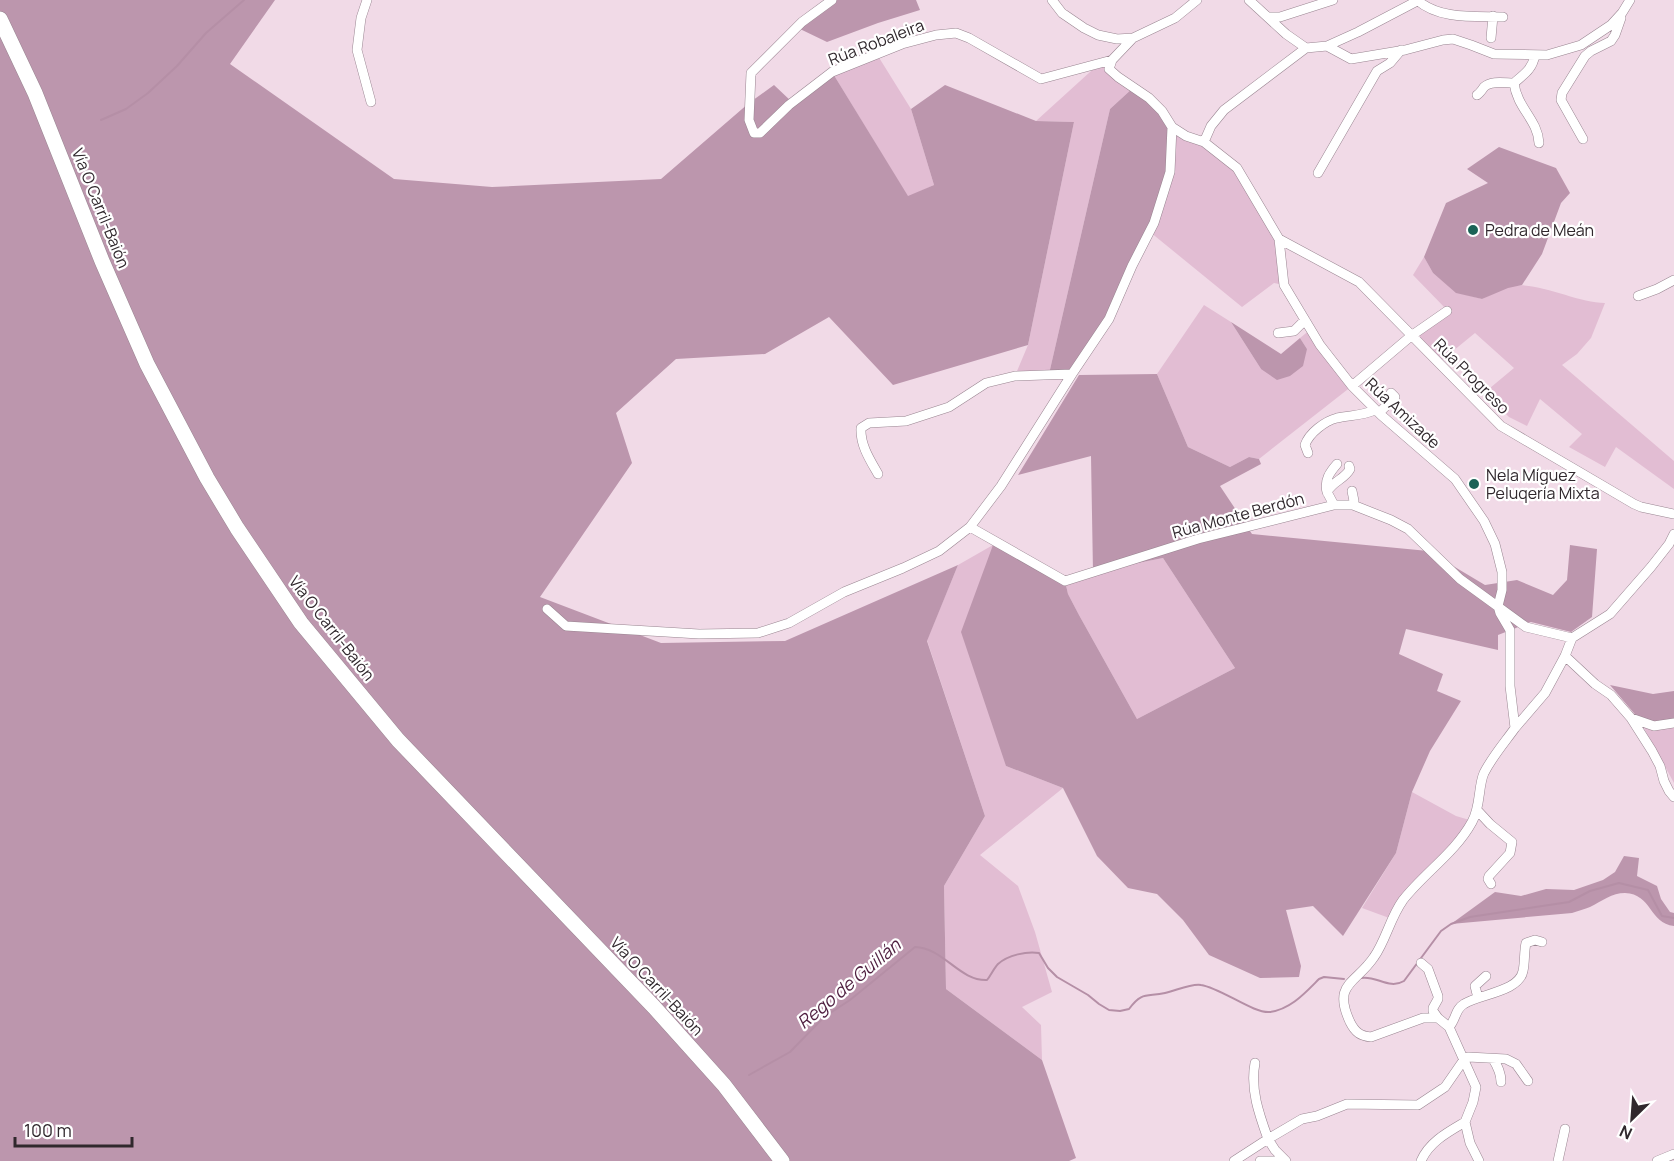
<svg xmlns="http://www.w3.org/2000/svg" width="1674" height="1161" font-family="Manrope,sans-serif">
  <rect width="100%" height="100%" fill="#f1dae7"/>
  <path fill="#e2bdd3" d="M878,56L911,109L934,185L908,197L832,72Z
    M1101,62L1134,87L1110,109L1049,374L1015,376L1028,345L1074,122L1036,121Z
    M1172,127L1237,168L1279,239L1284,285L1274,283L1242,307L1150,232Z
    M1424,257L1433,273L1456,292L1482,299C1490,295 1499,290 1508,287C1534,279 1576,303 1605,303L1591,338L1577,354L1562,365L1674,461V489L1616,447L1605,467L1569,447L1582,434L1540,399L1527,426L1509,417L1484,393L1514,368L1475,333L1442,360L1418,335L1447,310L1413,275Z
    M1204,305L1231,322L1261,369L1307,349L1300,338L1311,329L1352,386L1259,459L1249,457L1230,467L1188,447L1157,374Z
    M993,545L1006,766L1063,788L980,855L1018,886L1035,932L1052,992L1022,1007L1041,1025L1042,1060L946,989L944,886L985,816L927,640L958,565Z
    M1163,558L1235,668L1137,719L1079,615L1068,594L1065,581L1093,572Z
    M1639,719L1674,723V783Z
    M1412,792L1456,816L1473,821L1392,919L1362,908L1396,853Z"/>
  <path fill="#bc96ad" d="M0,0H275L230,64L394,179L492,187L661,179L749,103L774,85L792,102L832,72L908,196L934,185L911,109L945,85L1036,121L1074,122L1028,345L893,385L829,317L765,354L676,359L616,413L632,463L540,597L661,643L785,641L958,565L927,641L985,816L944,886L946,989L1042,1060L1076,1158L1069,1161H0Z
    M832,0H916L920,10L878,23L827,42L800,29Z
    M1134,87L1172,127L1170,172L1150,232L1109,319L1072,374H1049L1110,109Z
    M1499,147L1556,168L1570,193L1561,203L1542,254L1522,285L1508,288L1482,299L1456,293L1433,273L1424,257L1446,203L1488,183L1467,169Z
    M1231,322L1281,354L1300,338L1307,349L1303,366L1290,376L1277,380L1261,369Z
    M1157,374L1188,447L1230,467L1249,457L1259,459L1261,464L1220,486L1252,534L1428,551L1485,585L1517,580L1553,595L1567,580L1570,545L1597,549L1592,617L1571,632L1531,622L1498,635V650L1406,629L1399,654L1443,674L1437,691L1461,701L1430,751L1412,792L1396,853L1343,936L1313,906L1286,910L1301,966L1299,977L1260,978L1209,955L1183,920L1157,894L1128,888L1097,856L1063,788L1006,766L961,632L993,545L1065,581L1068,594L1079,615L1137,719L1235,668L1163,558L1093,572L1091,456L1018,475L1079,375Z
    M1610,685L1653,694L1674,691V723L1654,726L1639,719Z
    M1624,856L1639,858L1637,876L1657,886L1661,899L1670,912L1674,913V926C1649,923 1652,894 1625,893C1612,893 1602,901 1590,907C1585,909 1578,911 1572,913L1451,924L1495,892L1521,896L1546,889L1574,890L1603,880L1615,872Z"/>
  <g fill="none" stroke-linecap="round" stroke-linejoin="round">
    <path stroke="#b58fa6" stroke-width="2" d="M101,120L126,109L148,93L177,66L206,33L244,0
      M1361,978C1376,975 1389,990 1404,981L1441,931L1451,924L1470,917L1569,902L1590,891L1619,883L1648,890L1662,916L1674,918
      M749,1075L790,1052L824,1017L850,1000L915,947C944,948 959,981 987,980C991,975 994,968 998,964C1008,955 1027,951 1039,953L1048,968L1057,977L1088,995L1099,1004L1109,1010L1120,1011L1129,1009C1142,991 1147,997 1165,993C1175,991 1192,983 1201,985C1221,988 1254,1014 1270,1012C1291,1009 1305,993 1319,979L1324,977L1344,979"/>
    <defs>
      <path id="minor" d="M367,0L361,18L357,50L371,102
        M832,0L802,22L751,73L749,120L754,133H760L789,105L832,72L902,44L936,35L956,33L969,38L1041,79L1112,60
        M1052,0L1062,13L1084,28L1098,35L1117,39L1133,38L1175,18L1197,0
        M1249,0L1286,34L1306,48L1327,46L1351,59L1405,50L1443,40L1453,39L1471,45L1494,54L1547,55L1581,45L1611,25L1622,13L1630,0
        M1417,0C1440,20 1475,16 1503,17
        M1269,17H1280L1333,0
        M1133,38L1112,60L1109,69L1118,77L1149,98L1162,111L1172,127L1186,136L1204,142L1237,168L1279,239L1359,282L1501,426L1634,504L1641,507L1674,514
        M1491,38L1493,16
        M1327,46L1358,32L1419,0
        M1535,55C1532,70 1524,74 1514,83C1517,108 1538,120 1539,143
        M1477,95C1480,93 1482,90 1484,87C1491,80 1505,83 1514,83
        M1583,139L1561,100L1562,93L1585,56L1591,51L1611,41L1615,35L1621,18
        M1204,142L1211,126L1224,110L1306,48
        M1318,173L1377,71L1390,63L1401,50
        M1279,239L1284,285L1320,345L1352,386L1381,415L1455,479L1484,521L1495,544L1502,572V590L1498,606
        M1638,296L1657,289L1674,280
        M1278,333L1294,331L1305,320
        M1352,386L1411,336L1447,311
        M1379,413L1395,397L1391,393
        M1308,453L1305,445C1309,433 1325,421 1337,418C1352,415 1361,416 1375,410
        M878,474C870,460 860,445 861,428L869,423L906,421L949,407L986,383L1015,376L1072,374
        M1352,491L1354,501L1353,505
        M1327,492C1324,480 1330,472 1337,464
        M1334,505L1327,492C1333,481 1345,479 1350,469L1349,466
        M970,527L1065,581L1198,539L1334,505H1353L1391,520L1408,529L1460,579L1526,627L1572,638
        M1498,606L1500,613L1510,630V686L1515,728L1545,693L1565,656L1572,638
        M547,609L566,626L699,634L758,633L789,623L844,592L903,568L939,551L970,527L1001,486L1072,374L1109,319L1132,266L1154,223L1170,172L1172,127
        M1572,638L1610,614L1651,567L1669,544L1674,534
        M1565,656L1595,684L1611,695L1631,718L1652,751L1660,766L1664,781L1669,791L1674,797
        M1631,718L1654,726L1674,723
        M1477,810L1490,824L1512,842L1510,853L1489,876L1488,879L1491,884
        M1421,963L1428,969L1438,996V999L1433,1008V1011L1438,1018
        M1478,998L1475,986L1486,976
        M1449,1027C1456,1020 1455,1009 1464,1004C1479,994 1519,992 1523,971C1525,962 1524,952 1526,943L1535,940L1542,942
        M1493,1059C1498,1067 1501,1073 1501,1082
        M1255,1063C1250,1089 1259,1114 1268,1139L1302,1119L1317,1116L1347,1104L1418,1105L1445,1087L1463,1061L1468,1057L1506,1059L1516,1064L1528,1081
        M1234,1161L1268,1139L1275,1150L1286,1161
        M1260,1161H1281
        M1421,1161C1429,1142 1448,1132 1465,1122
        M1479,1161L1470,1143L1465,1122L1473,1102L1476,1087L1449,1027L1438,1018H1423L1371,1037C1360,1036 1355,1032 1350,1022C1332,983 1356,984 1374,957C1386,940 1390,918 1403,900C1424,873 1455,853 1472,822C1481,806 1478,786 1484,773C1492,757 1505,742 1515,728
        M1558,1161L1565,1129
        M1657,1161L1674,1154"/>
      <path id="trunk" d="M0,19L35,93L102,261L147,364L207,478L237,528L301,623L398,740L654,1007L724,1085L782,1161"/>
    </defs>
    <use href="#minor" stroke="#998591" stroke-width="10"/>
    <use href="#trunk" stroke="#998591" stroke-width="16"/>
    <use href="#minor" stroke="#fff" stroke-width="9"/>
    <use href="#trunk" stroke="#fff" stroke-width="15"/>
  </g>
  <g fill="#1b6357" stroke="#fff" stroke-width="2">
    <circle cx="1473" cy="230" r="6"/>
    <circle cx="1474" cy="484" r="6"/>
  </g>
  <g text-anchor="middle" stroke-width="4.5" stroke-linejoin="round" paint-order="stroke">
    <g font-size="16" fill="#30282d" stroke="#fff">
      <text transform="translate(876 42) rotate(-21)" y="6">Rúa Robaleira</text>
      <text transform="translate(101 208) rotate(68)" y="6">Vía O Carril-Baión</text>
      <text transform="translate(1472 376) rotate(45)" y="6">Rúa Progreso</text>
      <text transform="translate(1403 413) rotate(43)" y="6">Rúa Amizade</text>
      <text transform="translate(1238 515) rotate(-15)" y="6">Rúa Monte Berdón</text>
      <text transform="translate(332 628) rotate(52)" y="6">Vía O Carril-Baión</text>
      <text transform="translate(657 986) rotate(47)" y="6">Vía O Carril-Baión</text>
    </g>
    <g font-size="16" fill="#30282d" stroke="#fff" text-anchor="start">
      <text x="1485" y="236">Pedra de Meán</text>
      <text x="1486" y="481">Nela Míguez<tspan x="1486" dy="18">Peluqería Mixta</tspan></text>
    </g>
    <g font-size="18" font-style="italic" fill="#4e1e3f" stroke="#fff">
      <text transform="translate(849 984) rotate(-40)" y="6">Rego de Guillán</text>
    </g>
  </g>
  <g transform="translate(1632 1119) rotate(205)" stroke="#ffffff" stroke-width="4.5" paint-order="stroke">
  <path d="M0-4.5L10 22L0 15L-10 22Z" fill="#30282d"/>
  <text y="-9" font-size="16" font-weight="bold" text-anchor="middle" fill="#30282d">N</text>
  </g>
  <path d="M15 1137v9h117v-9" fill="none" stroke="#30282d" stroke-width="3"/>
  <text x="24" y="1137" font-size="18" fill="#30282d" stroke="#ffffff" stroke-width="4.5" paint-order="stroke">100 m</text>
</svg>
